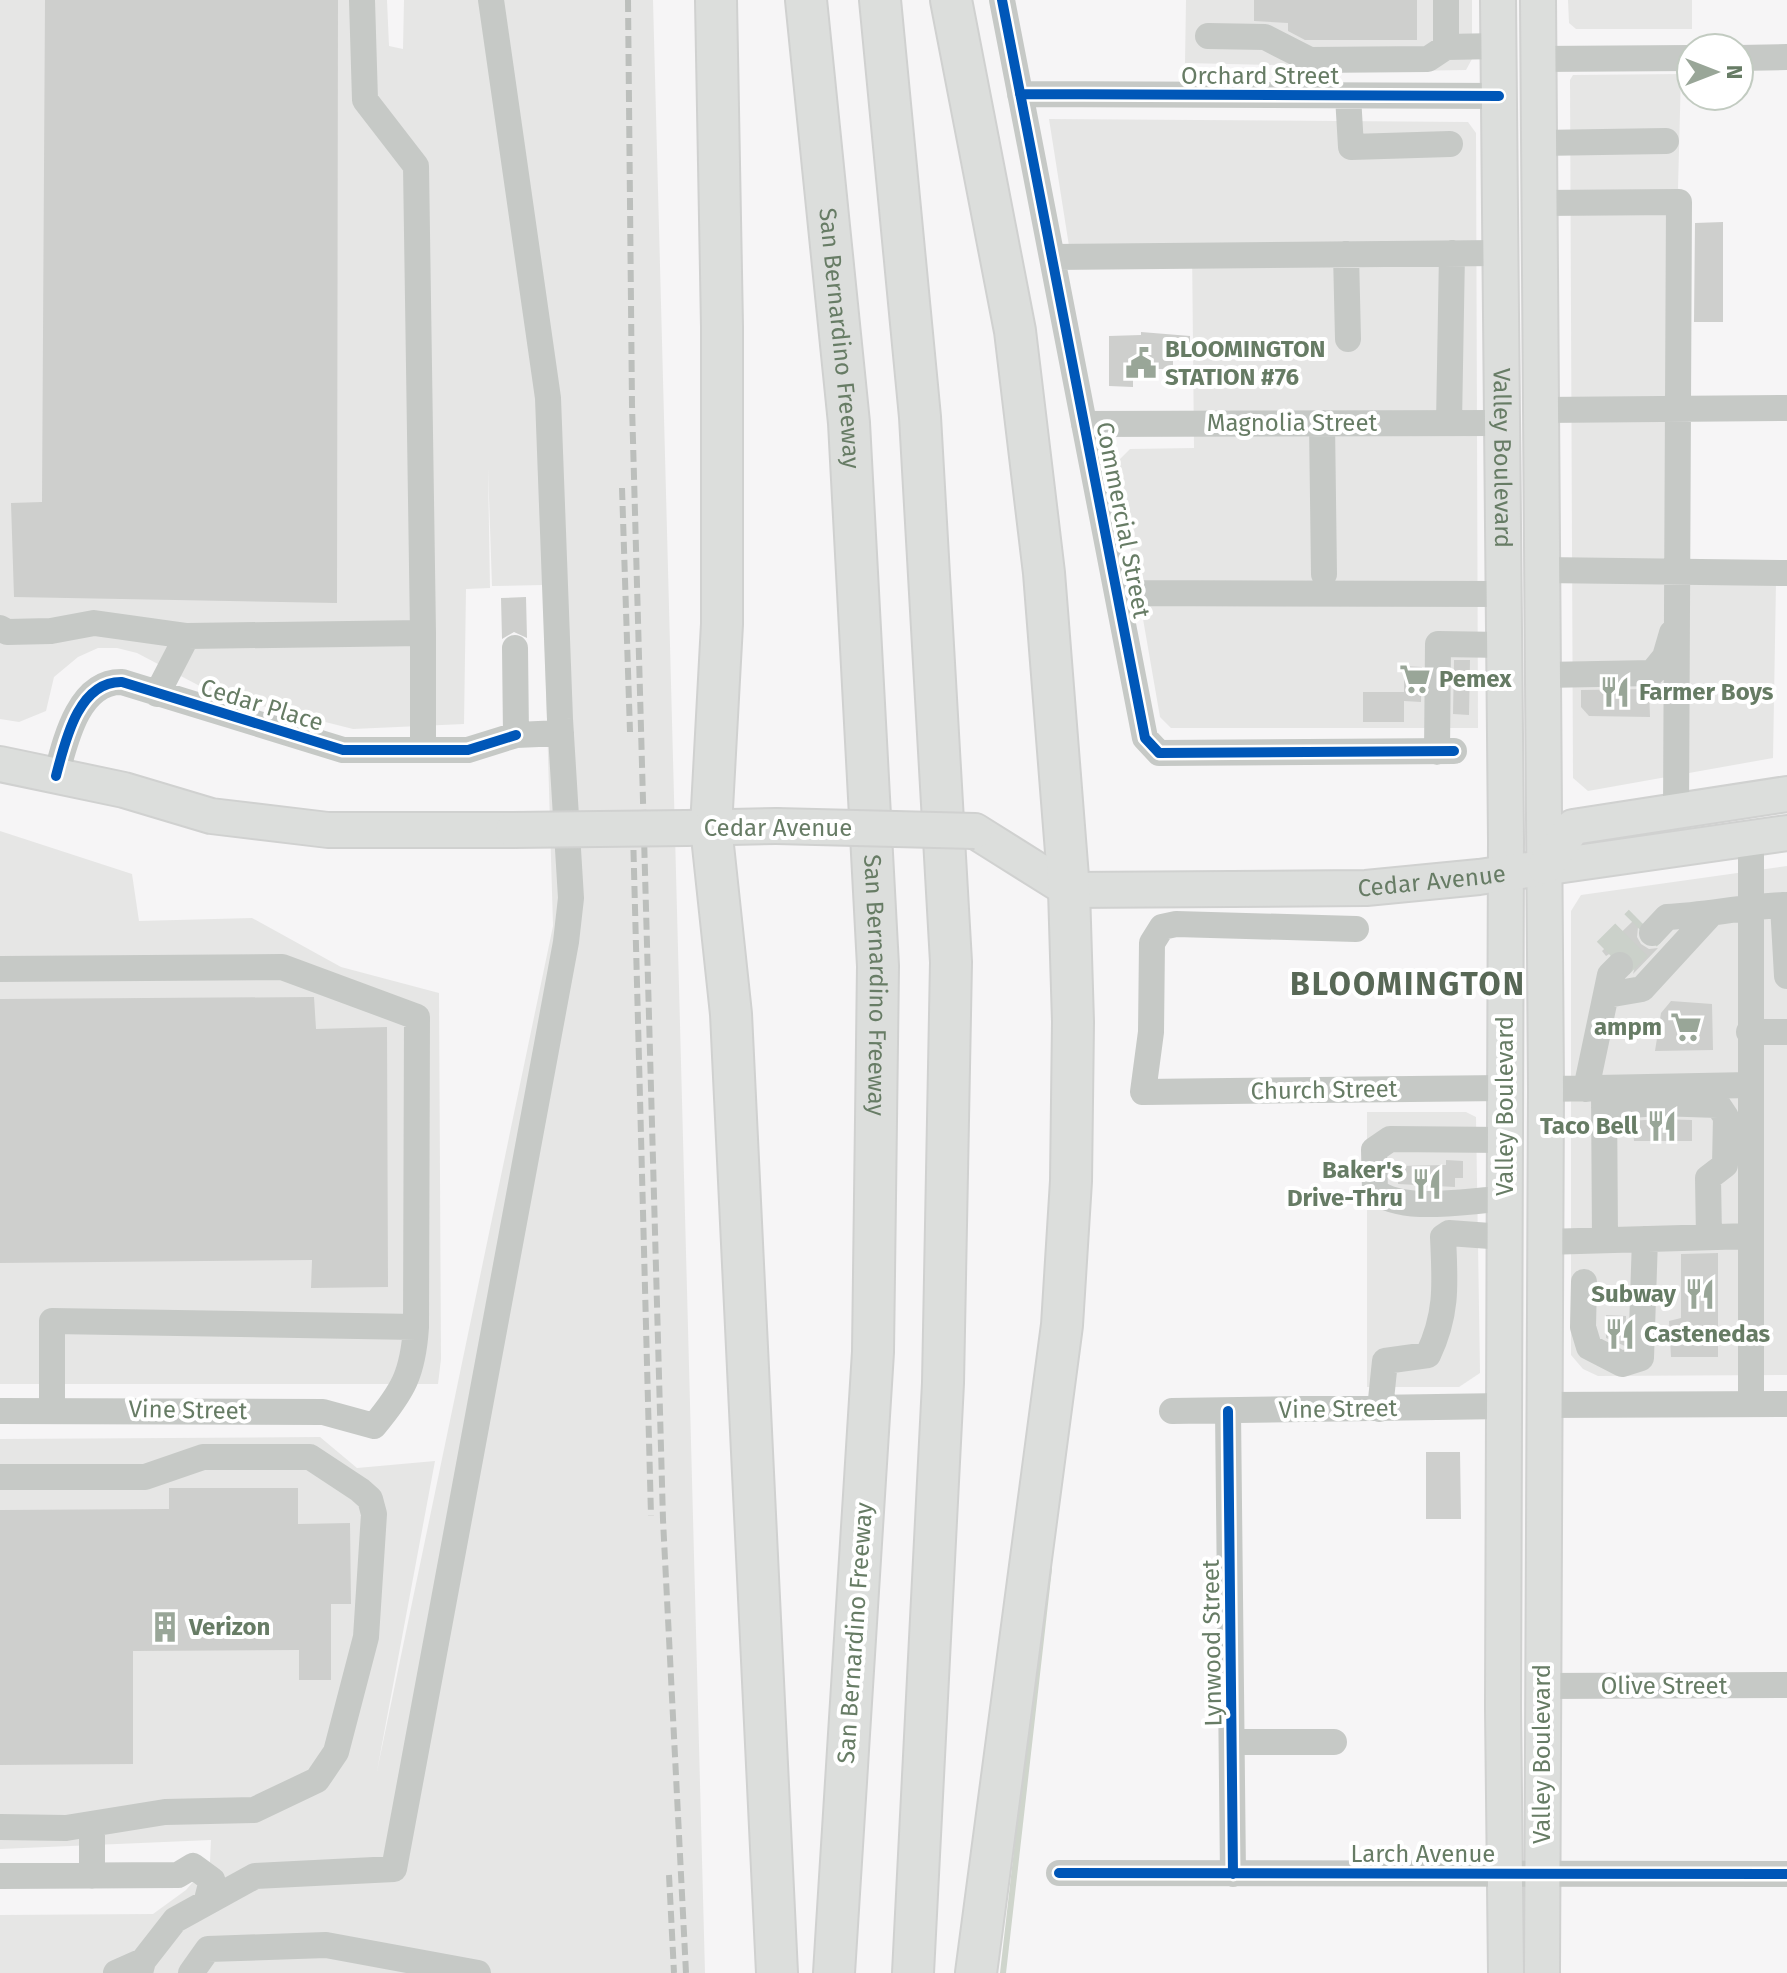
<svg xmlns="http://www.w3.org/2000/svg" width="1787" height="1973" font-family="'Fira Sans',sans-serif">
  <rect width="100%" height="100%" fill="#f6f5f6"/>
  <path fill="#e6e6e5" d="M0,0H387L389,46L403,49L404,0H653L705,1973H0V1915L153,1914L186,1890L210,1862L211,1840L0,1849V1439L320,1437L357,1468L435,1461L377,1771L553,926L543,585L492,586L488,468L490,588L466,589L464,724L353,729L215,694L137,653L117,648H98L78,657L54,677L46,711L19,722L0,719Z
    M1186,0H1472V59L1466,70L1345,72L1276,65L1185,63Z
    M1568,0H1692V29H1576L1569,23Z
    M1681,74L1678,188L1689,215L1688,565L1776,582L1773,758L1588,791L1573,778L1570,80L1573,75Z
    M1049,119L1468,122L1476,133L1478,728H1171L1160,717L1116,463L1130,449L1194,448L1192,246H1069Z
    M0,831L132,874L139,921L252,918L341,967L439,993L441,1359L438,1384H0Z
    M1787,866V1375L1598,1376L1583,1369L1571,1355V911L1581,895Z
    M1367,1112H1466L1476,1117L1480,1373L1459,1387H1367Z"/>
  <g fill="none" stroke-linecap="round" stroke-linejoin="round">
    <path stroke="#cfd5cc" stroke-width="6" d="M1003,1973L1049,1569"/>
  </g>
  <path fill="#cecfcd" d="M45,0H338L337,603L14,597L11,503L42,502Z
    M1254,0H1417V40H1305L1288,31V23L1254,21Z
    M1723,222V322H1694L1695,223Z
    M1141,332L1190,336V358L1173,357V369H1133V387L1109,386V336L1141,335Z
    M526,597L527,638L514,632L502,639L501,598Z
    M1454,660H1470L1469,715L1453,714Z
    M1404,666L1422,667L1421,702L1404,701V722H1363V692H1404Z
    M1649,689L1650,717L1589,716L1581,707V690Z
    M1633,921L1638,927L1637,937L1641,944L1649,949L1658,948L1633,974L1636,962L1631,953L1617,949L1606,956L1602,951Z
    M314,997L316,1029L387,1027L388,1287L311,1288L312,1260L0,1263V999Z
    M1671,1001L1712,1004L1713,1050L1655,1051L1661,1013Z
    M1658,1119L1692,1120V1141H1634L1632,1121Z
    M1446,1160L1463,1161V1178H1455V1187L1398,1184L1399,1166L1446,1165Z
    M1718,1253V1357H1671L1669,1321L1681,1318V1254Z
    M1606,1315L1626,1316L1625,1346L1606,1338Z
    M1426,1452H1460L1461,1519H1426Z
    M169,1488H298V1524L350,1523L351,1604H331V1680H299V1650L133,1651V1764L0,1765V1510L169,1509Z"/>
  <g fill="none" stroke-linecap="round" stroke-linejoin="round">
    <path stroke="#cbd1ca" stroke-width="26" stroke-dasharray="26 13" stroke-linecap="butt" d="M1606,951L1638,919
      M1620,965L1652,933"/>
    <defs>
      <g id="major">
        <path id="s1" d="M1498,0L1506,840L1503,1708L1506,1973"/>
        <path d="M1538,0L1546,1089L1542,1973"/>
        <path d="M0,764L124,790L211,816L328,830H513"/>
        <path d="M686,828L776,826"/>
        <path id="s2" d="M975,831L1069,890L1366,888L1479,877L1787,833"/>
        <path d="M1545,867L1573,827L1787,794"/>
      </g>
      <g id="highway">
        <path d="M716,0L722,327V624L711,827L731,1014L777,1973"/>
        <path id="s3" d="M806,0L849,423L878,966L873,1352L834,1973"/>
        <path d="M880,0L920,417L951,962L943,1383L913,1973"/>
        <path d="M951,0L1015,331L1044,573L1069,890L1073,1022L1071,1181L1062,1325L976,1973"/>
      </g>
    </defs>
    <use href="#major" stroke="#d0d1d0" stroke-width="38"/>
    <use href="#highway" stroke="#d0d1d0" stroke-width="44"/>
    <path stroke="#c6c9c6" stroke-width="26" d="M362,0L365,100L416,166L423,633
      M1002,0L1145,738L1159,753L1454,751
      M1446,0V47L1498,46
      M1208,36L1265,37L1310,60L1428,59L1446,47
      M1739,58L1787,57
      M1539,59L1691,58
      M1020,94L1499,96
      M1348,96L1351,147L1450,144
      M1539,143L1666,141
      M1540,203L1679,202L1676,814
      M1346,254L1348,339
      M1052,257L1499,253
      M1542,410L1787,408
      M1322,423L1324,574
      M1449,423L1452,253
      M1084,424L1500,423
      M1543,570L1787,573
      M1117,593L1504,594
      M0,628L7,632L51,631L94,623L187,636L157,694
      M187,636L423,633V750
      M515,648L516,735
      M1544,675L1652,673L1665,657L1672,633
      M1437,752L1438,644L1504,645
      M56,776C65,742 78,681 122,682L343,750H468L516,735L561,733
      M1751,840V1404
      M1783,905L1787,976
      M1356,929L1176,924L1162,927L1152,943L1151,1032L1143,1092L1504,1088
      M1652,933L1667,917C1708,915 1746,906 1787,905
      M0,969L282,967L417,1017L416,1327L52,1321V1409
      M1607,995L1642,989L1710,915
      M1749,1032H1787
      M1546,1089L1750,1085
      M1586,1089L1610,975L1620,965
      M1604,1092L1605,1240
      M1604,1107L1658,1103L1718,1105L1726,1117L1725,1165L1708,1178L1709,1237
      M1504,1140L1390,1139L1374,1150L1375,1191C1404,1214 1468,1200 1504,1199
      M1545,1242L1751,1236
      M1584,1282L1583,1327L1589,1347L1622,1364L1641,1358L1645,1239
      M1544,1405L1787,1404
      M1380,1409L1385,1361L1428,1355C1448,1313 1445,1282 1443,1237L1449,1233L1504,1237
      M0,1411L323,1412L374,1426C403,1391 413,1374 416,1327
      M1172,1411L1504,1406
      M1228,1411L1233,1874
      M0,1477H145L203,1457H310L360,1490L370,1499L374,1514L366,1637L336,1752L317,1780L254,1810L165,1812L66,1828L0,1827
      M1542,1686L1787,1685
      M1233,1742H1334
      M92,1825V1876
      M1059,1873L1787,1874
      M0,1876L178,1875L193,1866L212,1880L207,1900
      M116,1973L143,1961
      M140,1973L143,1961L175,1920L255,1876L394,1869L566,942L571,898L560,719L548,398L491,0
      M191,1973L208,1949L326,1945L478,1973"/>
    <use href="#major" stroke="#dcdedc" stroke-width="34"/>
    <use href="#highway" stroke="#dcdedc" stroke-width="40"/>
    <path stroke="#bcbfbc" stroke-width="6" stroke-dasharray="12 6" stroke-linecap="butt" d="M628,0L632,405L663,1520L686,1973
      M622,488L630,732
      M633,832L651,1516
      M669,1875L674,1973"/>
    <defs>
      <path id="major-bridge" d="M776,826L975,831
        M513,830L686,828"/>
    </defs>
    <use href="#major-bridge" stroke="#d0d1d0" stroke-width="38" stroke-linecap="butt"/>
    <use href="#major-bridge" stroke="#dcdedc" stroke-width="34"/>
    <defs>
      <path id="cycleway" d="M1002,0L1145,738L1159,753L1454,751
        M1020,94L1499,96
        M56,776C65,742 78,681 122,682L343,750H468L516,735
        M1228,1411L1233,1874
        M1059,1873L1787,1874"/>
    </defs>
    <use href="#cycleway" stroke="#fff" stroke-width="15"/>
    <use href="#cycleway" stroke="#0057b8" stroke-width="10"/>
  </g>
  <defs>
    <symbol id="civic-bare" viewBox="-9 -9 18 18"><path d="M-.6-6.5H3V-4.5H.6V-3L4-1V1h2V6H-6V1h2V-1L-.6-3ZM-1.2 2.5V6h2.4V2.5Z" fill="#99a698" stroke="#fff" stroke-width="2.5" paint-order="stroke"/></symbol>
    <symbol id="supermarket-bare" viewBox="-9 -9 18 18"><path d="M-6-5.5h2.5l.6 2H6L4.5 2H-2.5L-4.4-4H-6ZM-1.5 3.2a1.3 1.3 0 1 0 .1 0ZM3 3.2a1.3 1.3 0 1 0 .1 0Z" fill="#99a698" stroke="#fff" stroke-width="2.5" paint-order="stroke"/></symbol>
    <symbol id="restaurant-bare" viewBox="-9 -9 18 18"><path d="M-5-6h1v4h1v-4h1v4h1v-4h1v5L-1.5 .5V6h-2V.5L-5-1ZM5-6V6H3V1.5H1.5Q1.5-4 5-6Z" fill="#99a698" stroke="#fff" stroke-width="2.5" paint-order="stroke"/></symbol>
    <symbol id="building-bare" viewBox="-9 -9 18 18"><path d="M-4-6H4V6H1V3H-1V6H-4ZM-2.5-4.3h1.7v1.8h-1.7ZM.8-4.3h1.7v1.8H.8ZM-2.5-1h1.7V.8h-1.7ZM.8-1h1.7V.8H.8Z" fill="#99a698" stroke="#fff" stroke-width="2.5" paint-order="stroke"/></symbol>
  </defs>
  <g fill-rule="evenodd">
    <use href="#civic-bare" x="1119" y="341" width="44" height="44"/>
    <use href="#supermarket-bare" x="1393" y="657" width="44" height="44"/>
    <use href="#restaurant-bare" x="1593" y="670" width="44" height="44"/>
    <use href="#supermarket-bare" x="1664" y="1005" width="44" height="44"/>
    <use href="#restaurant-bare" x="1640" y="1104" width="44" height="44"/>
    <use href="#restaurant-bare" x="1405" y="1162" width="44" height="44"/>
    <use href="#restaurant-bare" x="1678" y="1272" width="44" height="44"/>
    <use href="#restaurant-bare" x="1598" y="1312" width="44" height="44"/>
    <use href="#building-bare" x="143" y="1605" width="44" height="44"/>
  </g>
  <g text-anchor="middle" stroke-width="8" stroke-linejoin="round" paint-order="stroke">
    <g font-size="24" fill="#677c65" stroke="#fff">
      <text x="1260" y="84">Orchard Street</text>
      <text dy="8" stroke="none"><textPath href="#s3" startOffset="340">San Bernardino Freeway</textPath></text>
      <text x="1292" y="431">Magnolia Street</text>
      <text dy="8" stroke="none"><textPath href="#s1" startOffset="458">Valley Boulevard</textPath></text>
      <text transform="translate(1123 520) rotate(79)" y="8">Commercial Street</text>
      <text transform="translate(262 705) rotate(17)" y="8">Cedar Place</text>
      <text x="778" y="836">Cedar Avenue</text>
      <text dy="8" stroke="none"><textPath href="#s2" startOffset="474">Cedar Avenue</textPath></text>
      <text dy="8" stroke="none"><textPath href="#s3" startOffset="988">San Bernardino Freeway</textPath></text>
      <text transform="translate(1324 1090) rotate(-1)" y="8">Church Street</text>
      <text transform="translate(1505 1106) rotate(-90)" y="8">Valley Boulevard</text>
      <text transform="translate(1338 1409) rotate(-1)" y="8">Vine Street</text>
      <text transform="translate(188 1410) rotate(1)" y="8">Vine Street</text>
      <text transform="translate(855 1633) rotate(-86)" y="8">San Bernardino Freeway</text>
      <text transform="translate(1212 1643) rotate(-91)" y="8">Lynwood Street</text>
      <text x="1664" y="1694">Olive Street</text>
      <text transform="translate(1542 1754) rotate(-90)" y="8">Valley Boulevard</text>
      <text x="1423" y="1862">Larch Avenue</text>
    </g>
    <g font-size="24" font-weight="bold" fill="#677c65" stroke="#fff" text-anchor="start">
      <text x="1165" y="357">BLOOMINGTON<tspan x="1165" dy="28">STATION #76</tspan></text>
      <text x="1439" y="687">Pemex</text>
      <text x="1639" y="700">Farmer Boys</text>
      <text x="1662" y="1035" text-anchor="end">ampm</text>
      <text x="1638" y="1134" text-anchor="end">Taco Bell</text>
      <text x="1403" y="1178" text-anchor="end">Baker's<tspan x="1403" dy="28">Drive-Thru</tspan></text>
      <text x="1676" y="1302" text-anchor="end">Subway</text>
      <text x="1644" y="1342">Castenedas</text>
      <text x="189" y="1635">Verizon</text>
    </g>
    <g font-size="32" font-weight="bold" letter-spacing="2" fill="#586856" stroke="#fff">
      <text x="1408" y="995">BLOOMINGTON</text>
    </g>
  </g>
  <g transform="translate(1715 72) rotate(90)"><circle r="38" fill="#ffffff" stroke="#c2cbc1" stroke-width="2"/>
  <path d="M0-6L14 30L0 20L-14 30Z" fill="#99a698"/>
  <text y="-12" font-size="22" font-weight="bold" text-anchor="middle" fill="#677c65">N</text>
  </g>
</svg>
